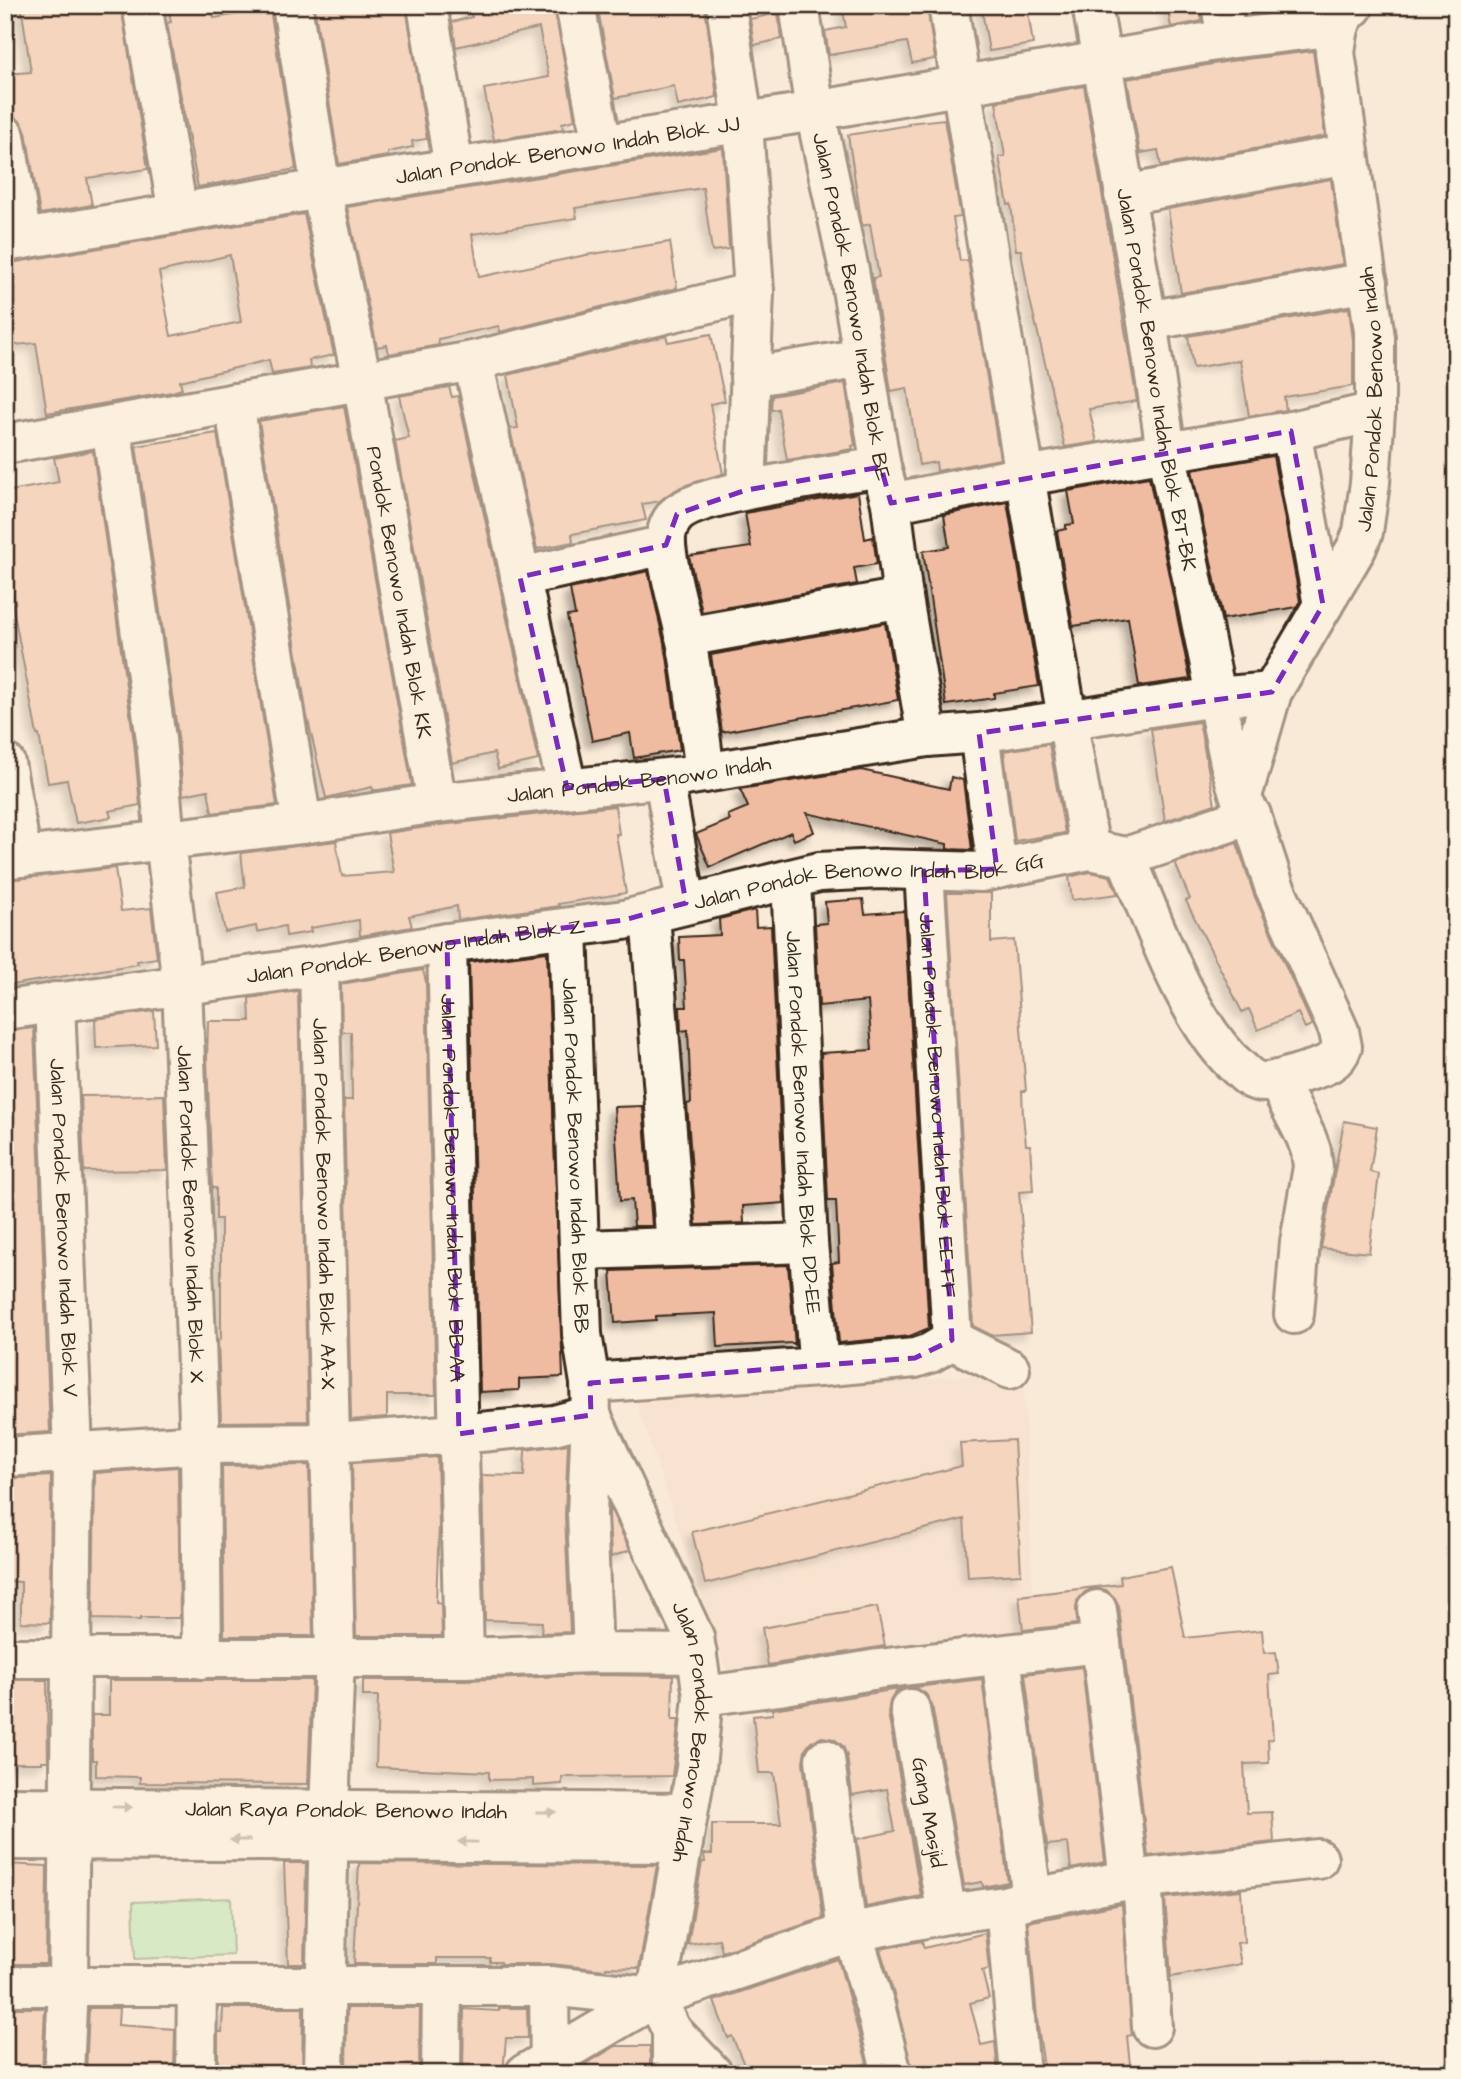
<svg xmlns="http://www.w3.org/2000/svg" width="1461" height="2079" font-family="'Architects Daughter',sans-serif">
  <defs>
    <filter id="shadow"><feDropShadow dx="-6" dy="6" stdDeviation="3.5" flood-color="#0004"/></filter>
  </defs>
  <rect width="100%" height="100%" fill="#f9ead7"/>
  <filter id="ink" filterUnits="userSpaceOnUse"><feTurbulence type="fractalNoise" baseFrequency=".0143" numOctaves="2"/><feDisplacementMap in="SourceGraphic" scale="14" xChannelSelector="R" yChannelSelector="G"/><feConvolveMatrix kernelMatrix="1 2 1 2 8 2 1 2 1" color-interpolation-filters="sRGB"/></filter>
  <g filter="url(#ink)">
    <path fill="#f6dcc7" d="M1023,1371L1035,1633L730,1683L636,1402Z"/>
    <path fill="#aeeab0" stroke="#748a67" stroke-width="2" d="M231,1898L233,1955L135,1959L133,1902Z"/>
    <path fill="#efbca1" stroke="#3b2a1e" stroke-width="2" fill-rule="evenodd" filter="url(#shadow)" d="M21,5H121L148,169L87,178L92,205L40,214L26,132L21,122L13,116L5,115V74L31,72Z
      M168,5H212L214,18L270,9L296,169L198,187L167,23L171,22Z
      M314,5H406L427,139L412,141L413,147L388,152V156L339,164Z
      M469,5H554L575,120L562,123L563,129L494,140L484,89L549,77L539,28L456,47L452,22L472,17Z
      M597,5H705L717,97L678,106L674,86L615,98Z
      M842,5H927L935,59L912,63L907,42L829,55L825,31L846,27Z
      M981,5H1027L1033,44L989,51Z
      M1167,5H1200L1202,21L1171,27Z
      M1243,5H1310L1311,7L1245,15Z
      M778,13L782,39L754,45L750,19Z
      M1313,51L1325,136L1161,166L1158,150L1140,153L1127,79L1230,61Z
      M1084,86L1137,401L1089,409L1097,442L1065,447L1029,296L1021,250H1016L1011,204L1008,205L999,157L1005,156L996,102Z
      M944,119L961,217L953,218L960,261L968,260L1000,459L937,471L936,462L919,465L907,388L891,391L873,278L879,277L870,224L862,226L848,135L909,125L908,123Z
      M723,148L729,249L712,251L703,188L575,208L577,218L472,234L479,277L586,255L670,242L677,288L500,332L499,326L438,339L439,345L389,354L387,345L377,347L347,207Z
      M1331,179L1343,264L1181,293L1168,209Z
      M304,214L334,355L309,360L310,368L272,374L269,360L180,381L182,389L172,392L47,413L36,343L5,346V279L12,277L10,263ZM230,255L241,322L171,336L159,272Z
      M1349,308L1353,340V386L1284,397L1286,410L1249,416L1240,360L1193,368L1188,336Z
      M711,334L725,401L710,404L723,474L681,487L660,501L642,504L646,520L572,534L573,542L537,549L510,429L518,428L508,375L666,336L668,342Z
      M845,383L855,445L852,446L853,449L787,460L778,409L771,410L772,396Z
      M449,387L452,397L458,396L538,760L498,769L494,753L452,763L395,441L409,438L399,396Z
      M344,406L412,785L378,790H373L372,787L326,798L307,716L259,421Z
      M217,433L277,805L212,813L208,790L183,795L178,736L136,446Z
      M93,451L134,742L140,805L109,811L111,817L76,823L67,780L48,783L39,735H37L12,603H15L5,551V492L59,482L54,458Z
      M1273,456L1300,601L1297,607L1223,619L1192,470Z
      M1149,477L1190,679L1139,686L1128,618L1073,626L1057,531L1066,529V525L1074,524L1068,491Z
      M858,493L865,539L873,537L877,564L854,568L857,584L702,612L689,556L751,547L745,513Z
      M1007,502L1039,686L994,693V698L946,705L923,551L949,547L944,515Z
      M648,571L667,656L680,750L634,758L630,733L592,741L567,616L575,615L570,589Z
      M885,623L898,700L722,732L711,655Z
      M1199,722L1215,804L1165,821L1151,729Z
      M1049,744L1065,833L1015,841L1004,751Z
      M861,770L949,789L951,777L963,780L972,850L947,849V844L807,813L814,832L794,840L791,832L710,867L696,834L730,820L728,815L748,807L740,789Z
      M615,806L619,834H616L626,893L558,904L559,906L458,920L457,906L409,916L412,927L360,936L359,920L310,928L311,932L286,936L285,926L257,932L256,926L225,932L217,892L245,887L241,853L336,841L342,876L394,872L387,833L440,825Z
      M1237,843L1254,895L1312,1025L1305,1028L1298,1013L1258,1030L1249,1009L1242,1012L1186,901L1190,899L1175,863Z
      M115,868L121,911L151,908L157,958L137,961L138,964L5,986V880Z
      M1090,872L1110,876L1118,894L1072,900L1069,877Z
      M947,893H991V942L1014,940L1026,1091H1022L1023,1115L1026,1145H1030L1033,1191L1019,1192L1031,1332L991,1335L973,1326Z
      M863,899L865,914L904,911L929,1328L910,1336L839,1343L832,1263L839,1262L836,1201H828L821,1053L872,1050L868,1001L819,1006L815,924L827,923L825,902Z
      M755,910L756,927L771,926L784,1203L743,1206L744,1223L696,1225L687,1104L691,1103L688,1030L681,1031L680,1007H687L684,960H680L679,937L720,935L719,919Z
      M547,952L563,1377L519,1379V1390L480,1392L469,962Z
      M423,970L426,982L436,1395H387V1417L351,1420L344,1100H352L351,1032H342L341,984Z
      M298,991L308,1421L221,1422L218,1340H221V1219H216V1188H212L207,1059L208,1021H250L249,998Z
      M154,1011L156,1045L96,1048L95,1019Z
      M34,1028L50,1432L5,1435V1031Z
      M164,1095L167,1170L84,1171L81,1096Z
      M643,1106L652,1226H634L632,1200L620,1201L614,1107Z
      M1344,1121L1377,1127L1370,1172L1379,1174L1369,1253L1321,1248Z
      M788,1265L795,1345L793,1343L718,1347L716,1313L656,1316V1320L615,1323L611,1271Z
      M1014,1440L1021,1574L968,1577L964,1519L705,1584L692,1532L962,1466L960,1443Z
      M568,1444L565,1515L570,1632L541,1633L542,1622L485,1620L482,1475L524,1476L525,1450Z
      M437,1457L439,1525L436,1603L441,1604L442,1636H356L352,1463Z
      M309,1465L313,1636H224L222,1466Z
      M178,1467L180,1618H140V1620L93,1619L95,1473Z
      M51,1476L50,1623L21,1622V1582L5,1581V1479Z
      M609,1506L630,1550L611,1557L609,1514Z
      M1171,1567L1185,1638L1262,1630L1264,1653L1276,1652L1279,1674L1269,1675L1273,1739L1268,1740L1269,1763L1244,1764L1247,1813L1272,1812L1274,1842L1148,1856L1119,1607L1115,1598L1106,1590L1094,1588L1085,1592L1077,1601V1624L1023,1630L1019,1596L1121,1584L1120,1576Z
      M877,1607L885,1646L768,1665L762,1628Z
      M1082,1667L1105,1862L1071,1869L1068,1843L1047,1845L1025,1674Z
      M593,1675L673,1676L672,1719H679L672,1776L562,1777V1784L533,1786V1779L489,1780V1772L376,1767L378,1696H363V1680H464Z
      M982,1679L1008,1882L983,1887L982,1882L964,1885L932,1705L926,1694L918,1689L908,1688Z
      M5,1680H47L48,1761H42V1763H5Z
      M109,1680H312L308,1784L140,1783V1777L96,1776V1760H92V1715H109Z
      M905,1688L895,1693L890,1701L888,1713L921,1896L866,1907L857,1839L895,1831L887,1789L852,1795L847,1756L843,1746L834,1739L822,1737L811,1742L805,1750L803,1762L823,1918L722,1952L719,1939L688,1944L702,1862H705L704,1854H712V1824H781L774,1773H759L753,1716L773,1714V1709Z
      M284,1863H306L304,1964H288Z
      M359,1863L657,1865L639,1968L606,1967L605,1970L551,1964H501V1962H490V1958H437V1964H354Z
      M5,1864L47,1866L46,1964H5Z
      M1241,1890L1244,1942L1237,1943L1241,1964L1171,1977L1165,1898Z
      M1122,1904L1132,2035L1127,2036L1131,2074H1045L1038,2027L1028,1922Z
      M985,1933L989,1969L982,1971L989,1998L970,2003L981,2045L995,2042L998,2074H913L896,2001L880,1949L922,1941L924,1948Z
      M838,1959L867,2063L834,2074H748L732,2036L728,2038L714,2001Z
      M5,2008H45L42,2074H5Z
      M89,2008H119L118,2025L175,2029L174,2074H86Z
      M223,2008H303L302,2074H218V2032H222Z
      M347,2008H420L419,2074L346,2072Z
      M499,2008H527L528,2038H506L503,2074H463L464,2009L499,2011Z
      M616,2046H650V2074H586V2064Z"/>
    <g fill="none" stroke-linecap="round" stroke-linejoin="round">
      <defs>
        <g id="minor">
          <path d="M142,5L178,213"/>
          <path id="s1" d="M292,5L321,189L362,380L437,803"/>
          <path d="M427,5L454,168"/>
          <path d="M575,5L602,145"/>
          <path d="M726,5L743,122L754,292L746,490"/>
          <path id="s2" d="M799,5L815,111L849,270L881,467L891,503L903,598L927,737"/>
          <path d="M948,5L1025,476L1090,850"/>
          <path id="s3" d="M1092,5L1147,321L1166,451L1230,763L1241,800L1251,815L1274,886L1339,1031L1342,1047C1336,1066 1316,1068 1299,1074C1286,1077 1270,1085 1257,1081C1250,1079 1245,1074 1240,1069C1188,1025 1153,920 1126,857"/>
          <path d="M1221,5L1227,39"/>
          <path d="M5,136L22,239"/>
          <path d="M1124,195L1348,154"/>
          <path id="s4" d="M5,242L321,189L815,111L1227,39L1339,26"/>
          <path d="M1147,321L1368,282"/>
          <path d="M473,361L567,788"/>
          <path d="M750,377L863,358"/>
          <path d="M234,403L302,824"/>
          <path id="s5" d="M111,425L156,739L165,840L182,984L200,1444L202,1659"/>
          <path d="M1291,431L1323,605"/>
          <path d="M5,444L473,361L754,292"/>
          <path d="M891,503L1025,476L1291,431L1375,412"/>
          <path d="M520,577L666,545"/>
          <path d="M685,637L903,598"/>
          <path d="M979,733L997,869"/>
          <path d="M5,763L22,857"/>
          <path d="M705,773C699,727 694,681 685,635C679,606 669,576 666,546C665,536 668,524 675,516C696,492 843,474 881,467"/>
          <path d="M664,779L686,903"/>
          <path id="s6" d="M1241,800L1272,692L1357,547L1363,532L1370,483L1375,412V338L1335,52C1338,34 1338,18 1353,7"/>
          <path id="s7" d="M5,859L302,824L437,803L685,776L927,737L979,733L1216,697L1272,692"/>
          <path id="s8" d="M924,871L952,1340"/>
          <path id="s9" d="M791,880L808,1243L819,1367"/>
          <path d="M650,915L676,1246"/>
          <path id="s10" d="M568,928L582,1334L590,1383L591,1415L587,1514L593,1653"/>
          <path id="s11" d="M447,943L464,1658"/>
          <path id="s12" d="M319,966L335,1657L329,1810L324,2074"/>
          <path id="s13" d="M55,1002L73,1451L68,1985L64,2074"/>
          <path id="s14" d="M5,1010L319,966L447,943L624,920L819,872L881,869L982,872L1090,850L1126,857L1251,815"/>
          <path d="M1277,1080L1306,1137L1311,1151L1313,1167L1300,1242L1294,1314"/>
          <path d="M580,1250L808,1243"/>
          <path d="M952,1340L1010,1369"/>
          <path d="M590,1383L819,1367L915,1358L930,1353L952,1340"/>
          <path id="s15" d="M5,1457L200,1444L331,1443L459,1434L554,1425L591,1415L694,1637L703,1696L696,1768L656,1997"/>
          <path d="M1097,1610L1129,1880"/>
          <path d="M1001,1656L1032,1898"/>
          <path d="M5,1658H464L593,1653L697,1654"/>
          <path d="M703,1696L779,1686L878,1669L1101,1643"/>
          <path id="s16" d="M910,1709L947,1914"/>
          <path d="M825,1759L847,1933"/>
          <path id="s17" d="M5,1807L688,1813"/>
          <path d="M5,1840L683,1843"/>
          <path d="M1142,1879L1152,2027"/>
          <path d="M1005,1906L1020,2074"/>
          <path d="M852,1932L875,2006L892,2074"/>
          <path d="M5,1986H549L656,1997"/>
          <path d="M549,1986L550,2074"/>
          <path d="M656,1997L672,2031V2074"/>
          <path d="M672,2031L713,2074"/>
          <path d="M196,2074L197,1985"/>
          <path d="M441,2074L442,1987"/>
          <path d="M525,2074L656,1997L847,1933L947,1914L1005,1906L1032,1898L1129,1880L1318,1859"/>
        </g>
      </defs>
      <use href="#minor" stroke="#3b2a1e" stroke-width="44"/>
      <use href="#minor" stroke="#fcf5e5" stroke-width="38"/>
    </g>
    <defs><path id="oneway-solid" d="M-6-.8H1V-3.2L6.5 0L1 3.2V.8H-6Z" transform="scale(1.75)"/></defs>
    <g fill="#9c9082">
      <use href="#oneway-solid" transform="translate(122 1807) rotate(1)"/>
      <use href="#oneway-solid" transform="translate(546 1812)"/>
      <use href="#oneway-solid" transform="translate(240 1840) rotate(-180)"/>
      <use href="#oneway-solid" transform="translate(468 1842) rotate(-179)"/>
    </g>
  </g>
  <path d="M0 0H1461V2079H0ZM1291,431L1323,605L1272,692L979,733L997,869L924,871L952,1340L915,1358L590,1383L591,1415L459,1434L447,943L624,920L686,903L664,779L567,788L520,577L666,545L677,514L746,490L881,467L891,503Z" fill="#f9ead7" fill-opacity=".55" fill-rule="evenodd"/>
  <path fill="none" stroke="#7b2cbf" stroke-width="5" stroke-dasharray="14 9" stroke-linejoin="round" d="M1291,431L1323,605L1272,692L979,733L997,869L924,871L952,1340L915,1358L590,1383L591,1415L459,1434L447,943L624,920L686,903L664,779L567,788L520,577L666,545L677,514L746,490L881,467L891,503Z"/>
  <g text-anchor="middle" stroke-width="5" stroke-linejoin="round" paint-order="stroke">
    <g font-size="21" fill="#3b2a1e" stroke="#fcf5e5">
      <text dy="7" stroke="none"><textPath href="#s4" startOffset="570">Jalan Pondok Benowo Indah Blok JJ</textPath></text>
      <text dy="7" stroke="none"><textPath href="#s2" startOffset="306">Jalan Pondok Benowo Indah Blok BE</textPath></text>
      <text dy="7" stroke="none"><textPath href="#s3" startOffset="380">Jalan Pondok Benowo Indah Blok BT-BK</textPath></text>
      <text dy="7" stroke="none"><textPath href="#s6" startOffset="430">Jalan Pondok Benowo Indah</textPath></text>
      <text dy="7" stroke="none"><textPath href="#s1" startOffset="597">Pondok Benowo Indah Blok KK</textPath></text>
      <text dy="7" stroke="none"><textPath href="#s7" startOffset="639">Jalan Pondok Benowo Indah</textPath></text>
      <text dy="7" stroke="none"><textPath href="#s14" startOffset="875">Jalan Pondok Benowo Indah Blok GG</textPath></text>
      <text dy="7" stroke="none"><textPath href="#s14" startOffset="415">Jalan Pondok Benowo Indah Blok Z</textPath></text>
      <text dy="7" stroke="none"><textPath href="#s8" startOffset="234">Jalan Pondok Benowo Indah Blok EE-FF</textPath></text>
      <text dy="7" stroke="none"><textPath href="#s9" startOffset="243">Jalan Pondok Benowo Indah Blok DD-EE</textPath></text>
      <text dy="7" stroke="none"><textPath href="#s10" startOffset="228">Jalan Pondok Benowo Indah Blok BB</textPath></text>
      <text dy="7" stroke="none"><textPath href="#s11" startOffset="245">Jalan Pondok Benowo Indah Blok BB-AA</textPath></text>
      <text dy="7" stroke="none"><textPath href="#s12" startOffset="238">Jalan Pondok Benowo Indah Blok AA-X</textPath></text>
      <text dy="7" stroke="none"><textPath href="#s5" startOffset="794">Jalan Pondok Benowo Indah Blok X</textPath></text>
      <text dy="7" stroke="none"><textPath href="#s13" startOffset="226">Jalan Pondok Benowo Indah Blok V</textPath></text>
      <text dy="7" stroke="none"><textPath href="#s15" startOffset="928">Jalan Pondok Benowo Indah</textPath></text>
      <text dy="7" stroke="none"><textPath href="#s17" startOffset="341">Jalan Raya Pondok Benowo Indah</textPath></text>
      <text dy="7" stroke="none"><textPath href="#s16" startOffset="105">Gang Masjid</textPath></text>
    </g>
  </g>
  <rect width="1461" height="2079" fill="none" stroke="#fcf5e5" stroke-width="28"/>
  <rect x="14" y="14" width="1433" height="2051" fill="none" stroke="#3b2a1e" stroke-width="2.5" filter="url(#ink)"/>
</svg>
